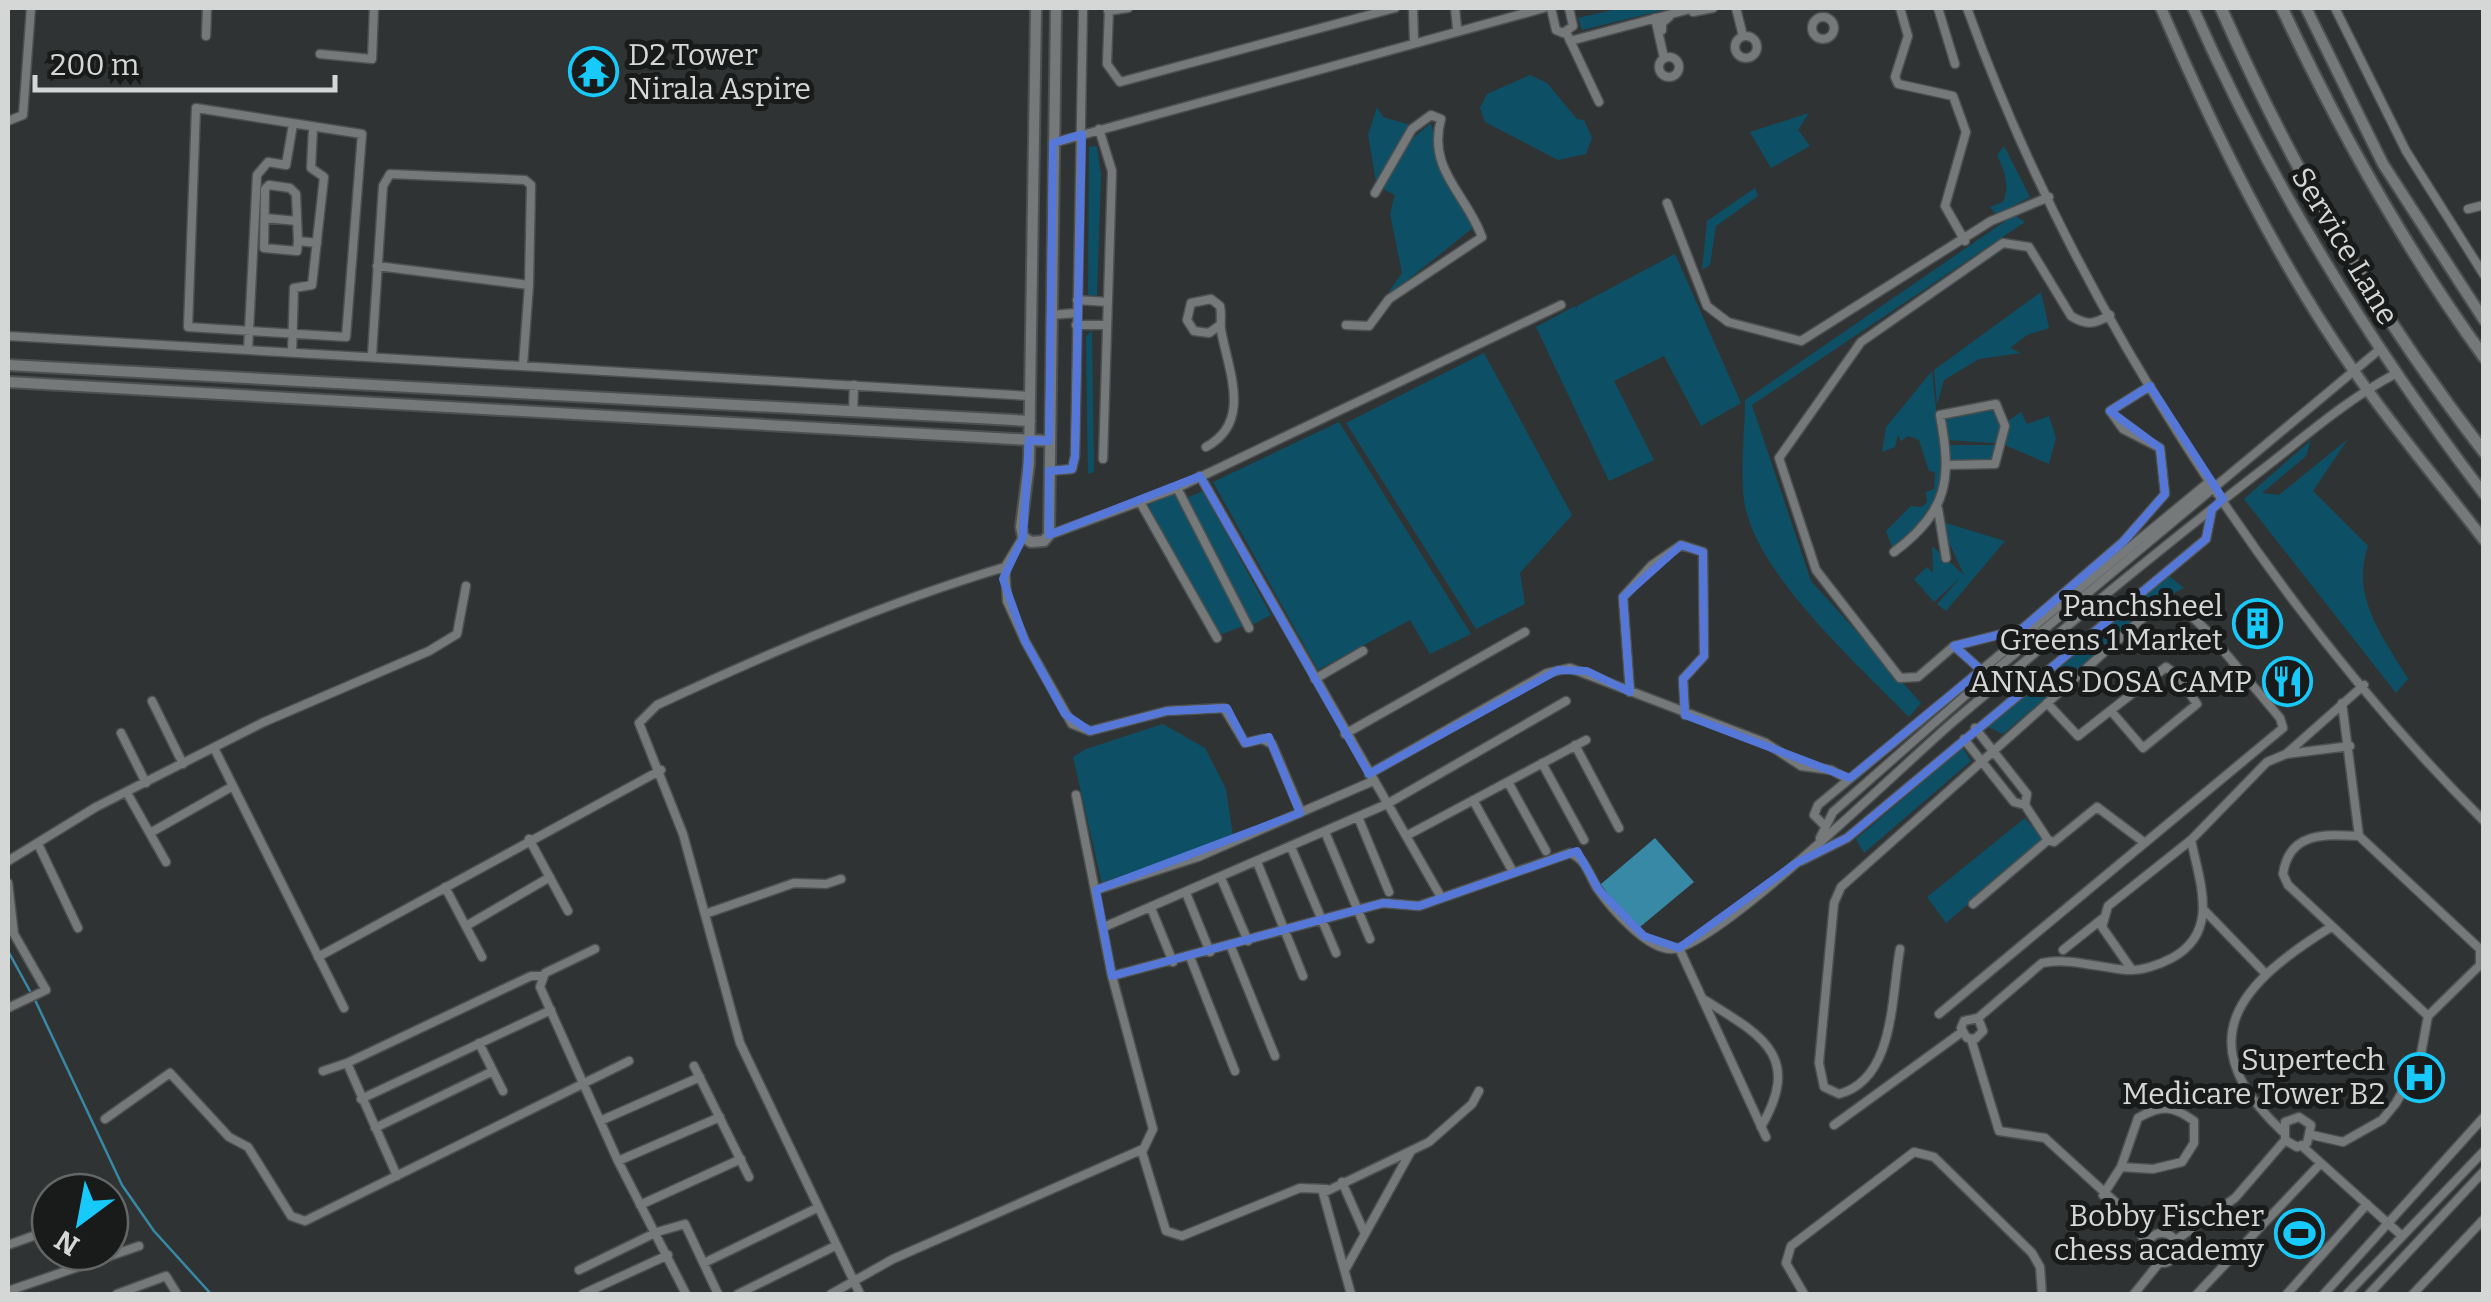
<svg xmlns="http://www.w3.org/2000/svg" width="2491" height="1302" font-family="Bitter,serif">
  <rect width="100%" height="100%" fill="#303334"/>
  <path fill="#0d5065" d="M1621,8H1672L1582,30L1578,18Z
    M1530,75L1547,83L1577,119L1584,120L1592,138L1586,154L1558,160L1485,122L1480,108L1487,94Z
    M1377,107L1383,117L1410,125L1376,182L1368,135Z
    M1809,113L1798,130L1810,146L1771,168L1750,132Z
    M1431,123C1440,167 1451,189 1474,227L1383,300L1402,273L1390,214L1395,195L1383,189L1412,139Z
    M1097,146L1101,175L1097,296L1088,295L1089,147Z
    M2004,146L2030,197L1996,215L1990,207L2003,202C2010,186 2005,172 1997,155Z
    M1755,188L1758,196L1716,226L1710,265L1702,270L1707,221Z
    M2014,215L2025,222L1752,405L1811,581L1921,703L1909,717C1859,665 1754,573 1744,500C1740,468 1745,432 1745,400Z
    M1675,254L1741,403L1701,426L1664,356L1614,381L1654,460L1609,481L1536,327L1575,306L1577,310V306Z
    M2041,292L2049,328L2027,335L2010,348L2021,353L1979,359L1944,380L1937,405L1934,370Z
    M1092,330L1094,472L1088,474L1086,337Z
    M1484,353L1572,515L1520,573L1525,604L1476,629L1346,423Z
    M1932,371L1944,484L1925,520L1893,550L1886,531L1911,506L1922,507L1927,502L1926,492L1934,489L1935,472L1929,471L1919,440L1908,436L1901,441L1898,435L1895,447L1882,452L1886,427Z
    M1996,406L2002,428L1995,443L1947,440L1941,416Z
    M2021,412L2027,424L2049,416L2056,438L2049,464L2000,443L2008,421Z
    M1339,422L1471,634L1430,654L1410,620L1318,670L1213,482Z
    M2348,439L2313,491L2368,546C2350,597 2383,636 2408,679L2396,693L2244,499L2311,440L2306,456L2262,493L2279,495Z
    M1949,445H1994L1993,462L1974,465L1950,460Z
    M1203,491L1271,615L1252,625L1187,498Z
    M1174,493L1243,626L1222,634L1216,629L1148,505Z
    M1939,521L2005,541L1946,611L1937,604L1961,577L1934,602L1914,579L1927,567L1933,573L1932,546L1964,575Z
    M2169,576L2184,588L2157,602L2003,734L1988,727Z
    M1163,724L1205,748L1226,789L1233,836L1102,884L1073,757L1086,749Z
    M1963,748L1971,761L1864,853L1856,839Z
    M2025,818L2043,840L1946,923L1927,897Z"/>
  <path fill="#3789a6" d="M1655,838L1694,882L1640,927L1600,889L1601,884Z"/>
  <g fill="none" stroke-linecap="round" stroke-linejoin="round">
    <path stroke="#3789a6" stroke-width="2.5" d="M8,951L31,993
      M35,1000L122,1185L154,1231L211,1294"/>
    <defs>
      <path id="minor" d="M1109,8L1107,64L1120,82L1395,8
        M1413,8L1414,40
        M1455,8L1457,28
        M1551,8L1556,30L1563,33L1573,26L1569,8
        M1736,8L1743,36
        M1900,8L1908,36L1895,77L1898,84L1953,96L1966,132L1945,206L1965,241
        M1938,8L1955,64
        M1967,8C2069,293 2269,607 2484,821
        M2335,8L2406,151L2484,275
        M1108,11L1128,8
        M1693,12L1713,8
        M1812 28a11 11 0 1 1 22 0a11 11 0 1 1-22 0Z
        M1655,18L1664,58
        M1662,30V23L1669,17
        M1566,32L1599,102
        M1735 47a11 11 0 1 1 22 0a11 11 0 1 1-22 0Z
        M206,36L207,8
        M1570,41L1694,8
        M320,54L372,59L374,8
        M1659 67a10 10 0 1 1 20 0a10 10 0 1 1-20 0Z
        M196,108L362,134L346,337L188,327Z
        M8,121L23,115L31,8
        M1099,129L1112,171L1103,459
        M1053,143L1544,8
        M1667,203L1707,306L1728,322L1801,341L1991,221L2049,197
        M2468,209L2484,205
        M265,218L297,221
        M298,241L296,194L290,188L269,185L265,189L264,248L297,251L298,241L317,243
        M1077,300L1108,302
        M1051,315L1076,313
        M1076,325H1107
        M1346,325L1369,326L1389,299L1482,237C1466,193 1427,170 1441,119L1431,115L1412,129L1375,193
        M8,336L1030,396
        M248,350L257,175L268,162L286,165L293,124
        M292,352L294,288L312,285L324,177L311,168L313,128
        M372,356L373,339L383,186L390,174L525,180L531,185L529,285L377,266
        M523,365L529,285
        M853,412L854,385
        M1206,447C1253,422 1228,370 1221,330C1220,321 1222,315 1220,306L1211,299L1191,303L1187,320L1194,331L1209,333L1220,325
        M1049,471L1072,469L1075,456L1083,8
        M1200,476L1441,897
        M1177,488L1249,628
        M1140,502L1217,638
        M1938,509L1946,558
        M1049,535L1177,488L1561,305
        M1023,537L1005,567L1007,601L1025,641L1072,724L1090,731L1167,711L1224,708L1245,743L1262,739L1272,744L1301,812
        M1894,552C1949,511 1952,478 1940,415L1996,404L2005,426L1995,464L1948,465
        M1954,646L2022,629L2123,542L2165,494L2160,448L2123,429L2110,411L2150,386
        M1981,670L1954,646L1918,677L1900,678L1816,570L1779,458L1861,342L2003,243L2029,247L2071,316C2087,326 2095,324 2110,315
        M1315,679L1363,651
        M1630,692L1623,597L1652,565L1681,545L1703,552L1704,656L1683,679L1685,715
        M152,701L183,764
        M2047,703L2078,736L2166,667L2177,675L2197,704L2143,748L2111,711
        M1975,728L2027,794L2025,805L2048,840L2054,842L2097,807L2145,843
        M121,733L146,783
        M1345,734L1525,632
        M1964,739L2014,802L2025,805
        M1575,745L1619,828
        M214,748L344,1008
        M2286,754L2364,685
        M1542,763L1584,840
        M1369,774L1547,673L1570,668L1766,743L1801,766L1831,770L1848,779
        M1508,782L1546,851
        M127,793L166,862
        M1076,795L1112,976L1153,1129L1142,1152L1166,1231L1182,1236L1300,1188L1326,1189
        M1473,800L1513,872
        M1358,817L1389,892
        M1824,825L1814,815L1818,805L2210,481
        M1325,832L1370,939
        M150,833L233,786
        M1406,836L1586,740
        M2359,836C2324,834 2289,832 2283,874L2288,885L2428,1016
        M1820,838L1833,812L1975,687L2379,350
        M529,839L568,911
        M38,844L78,928
        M1291,847L1336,953
        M8,861L96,807L264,722L429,651L457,634L466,586
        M1801,861L1847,838L2206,539L2212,509
        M1257,862L1303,976
        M1221,878L1248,941
        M8,883L14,934L46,990L8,1008
        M445,887L482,957
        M1096,890L1198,857L1373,781
        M1186,893L1210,952
        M1973,904L2048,840
        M1151,908L1173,962
        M2205,911L2264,972
        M705,914L794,883L826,884L841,879
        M466,926L550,877
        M1104,927L1387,804L1566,701
        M1231,947L1275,1056
        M1679,948L1766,1137
        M595,949L545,973L540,987L618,1161L686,1294
        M1900,949C1891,997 1895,1079 1839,1094L1824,1087L1819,1063L1834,903L1841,887L2154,608L2168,600L2178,603L2206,630L2280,718L2283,728L1939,1014
        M2063,950L2102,919
        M318,957L661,770
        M1190,957L1235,1071
        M2132,970L2102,927L2108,906L2191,840L2267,762L2286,754L2350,746
        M1112,976L1383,903L1419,906L1570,853C1586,859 1589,875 1597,888C1610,907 1647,950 1672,949C1716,949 1910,758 1954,721C2052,638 2152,555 2254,476C2300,441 2344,401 2395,374
        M1703,999C1761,1035 1803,1055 1761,1127
        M1978,1018L1983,1031L1975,1039L1967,1038L1961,1028L1964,1021L1978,1018L2042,963C2068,957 2100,968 2127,970C2141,971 2159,965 2172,958C2220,932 2200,884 2191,840
        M1971,1039L1999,1131L2045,1138L2136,1221L2147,1248
        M479,1043L503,1091
        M694,1066L749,1177
        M323,1071L347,1063
        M361,1099L551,1010
        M105,1119L170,1073L229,1137L248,1147L291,1216L305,1221L629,1061
        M600,1121L700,1077
        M1834,1125L1962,1032
        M375,1128L493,1071
        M2282,1131C2186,1041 2240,983 2331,927
        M2312,1135L2343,1142L2382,1120L2396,1103L2420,1059L2428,1016L2480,965V949L2359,836L2342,703
        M2302,1146L2401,1235
        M618,1161L720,1117
        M397,1176L347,1063L531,976H542
        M1342,1182L1365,1234
        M2103,1195L2121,1167L2138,1118C2161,1105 2172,1105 2194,1121V1143L2182,1162L2153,1169L2121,1167
        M640,1205L741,1159
        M2147 1248a15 15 0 1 1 30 0a15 15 0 1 1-30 0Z
        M2176,1240L2235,1198L2285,1140V1122L2299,1117L2311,1125L2307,1143L2297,1147L2285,1140
        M8,1245L50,1230
        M704,1263L817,1208
        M579,1270L657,1232L685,1224L718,1294
        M1345,1270L1411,1151
        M8,1291L139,1246
        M117,1294L166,1276L177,1294
        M583,1294L668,1255
        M738,1294L835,1246
        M831,1294L893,1259L1143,1149
        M860,1294L740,1043L683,834L639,723L657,705C771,652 885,603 1005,567
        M1351,1294L1323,1193L1429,1142L1472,1104L1479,1091
        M1804,1294L1786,1263L1791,1246L1914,1152L1934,1157L2032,1253L2040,1267L2042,1294
        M2134,1294L2159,1263
        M2197,1294L2320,1164
        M2287,1294L2367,1204
        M2324,1294L2484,1117
        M2347,1294L2484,1151
        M2369,1294L2484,1171
        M2413,1294L2484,1219"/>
      <path id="tertiary" d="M1036,8L1029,464L1021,527L1023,537L1031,542L1044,541L1049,535L1056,8
        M2161,8C2215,134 2275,257 2354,371C2394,429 2441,484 2484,540
        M2193,8C2270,183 2368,342 2484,494
        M2306,8L2383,164L2484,320
        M8,365L1030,421
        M8,382L1049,441"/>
      <path id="secondary" d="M2221,8C2292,170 2376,312 2484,452
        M2282,8C2339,130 2404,247 2484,357"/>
    </defs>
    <use href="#minor" stroke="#4d5050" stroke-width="11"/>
    <use href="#tertiary" stroke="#4d5050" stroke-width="14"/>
    <use href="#secondary" stroke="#4d5050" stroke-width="15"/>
    <use href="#minor" stroke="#75797a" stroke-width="8"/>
    <use href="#tertiary" stroke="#75797a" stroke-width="10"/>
    <use href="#secondary" stroke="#75797a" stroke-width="11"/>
  </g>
  <path fill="none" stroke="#5477d8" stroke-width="8" stroke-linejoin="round" d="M1082,134L1075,456L1072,469L1049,471V535L1200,476L1369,774L1558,670L1587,671L1630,692L1623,597L1681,545L1703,552L1704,656L1683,679L1685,715L1850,778L1981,670L1954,646L2022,629L2123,542L2165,494L2160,448L2110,411L2150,386L2223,499L2212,509L2206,539L1847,838L1796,863L1679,948L1644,936L1599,890L1577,851L1419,906L1383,903L1112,976L1096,890L1300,813L1269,737L1245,743L1227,708L1167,711L1090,731L1065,714L1025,641L1003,579L1023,537L1029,440L1049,441L1053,143Z"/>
  <defs>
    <symbol id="temple-ring" viewBox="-11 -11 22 22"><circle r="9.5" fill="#191b1b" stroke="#18cafb" stroke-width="1.5"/><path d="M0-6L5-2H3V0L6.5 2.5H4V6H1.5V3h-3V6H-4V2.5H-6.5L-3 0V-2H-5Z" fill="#18cafb"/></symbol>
    <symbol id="building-ring" viewBox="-11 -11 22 22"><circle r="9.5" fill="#191b1b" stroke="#18cafb" stroke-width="1.5"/><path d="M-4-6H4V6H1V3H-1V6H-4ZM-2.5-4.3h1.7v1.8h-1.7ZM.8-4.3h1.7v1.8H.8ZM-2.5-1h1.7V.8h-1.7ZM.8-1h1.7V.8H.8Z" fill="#18cafb"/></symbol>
    <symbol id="restaurant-ring" viewBox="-11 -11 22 22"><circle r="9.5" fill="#191b1b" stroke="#18cafb" stroke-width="1.5"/><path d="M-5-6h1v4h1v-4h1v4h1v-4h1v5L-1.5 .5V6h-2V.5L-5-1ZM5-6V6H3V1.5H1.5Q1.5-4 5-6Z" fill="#18cafb"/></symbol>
    <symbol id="hospital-ring" viewBox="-11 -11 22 22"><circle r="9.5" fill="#191b1b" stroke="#18cafb" stroke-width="1.5"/><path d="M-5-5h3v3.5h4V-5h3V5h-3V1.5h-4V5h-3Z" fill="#18cafb"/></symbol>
    <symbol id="stadium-ring" viewBox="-11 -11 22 22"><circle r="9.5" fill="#191b1b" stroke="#18cafb" stroke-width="1.5"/><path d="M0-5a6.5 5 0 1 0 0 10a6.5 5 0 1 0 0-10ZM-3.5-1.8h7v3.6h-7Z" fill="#18cafb"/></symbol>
  </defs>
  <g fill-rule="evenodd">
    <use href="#temple-ring" x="566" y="44" width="55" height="55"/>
    <use href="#building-ring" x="2230" y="596" width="55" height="55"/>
    <use href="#restaurant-ring" x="2260" y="654" width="55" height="55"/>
    <use href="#hospital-ring" x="2392" y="1050" width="55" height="55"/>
    <use href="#stadium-ring" x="2272" y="1206" width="55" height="55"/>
  </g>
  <g text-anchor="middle" stroke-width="10" stroke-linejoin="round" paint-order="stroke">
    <g font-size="30" fill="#d5d7d7" stroke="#191b1b" text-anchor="end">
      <text x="628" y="65" text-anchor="start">D2 Tower<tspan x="628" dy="34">Nirala Aspire</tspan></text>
      <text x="2223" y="616">Panchsheel<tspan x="2223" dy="34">Greens 1 Market</tspan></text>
      <text x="2252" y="692">ANNAS DOSA CAMP</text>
      <text x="2385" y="1070">Supertech<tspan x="2385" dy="34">Medicare Tower B2</tspan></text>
      <text x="2264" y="1226">Bobby Fischer<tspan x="2264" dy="34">chess academy</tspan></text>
    </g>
    <g font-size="30" fill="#d5d7d7" stroke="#191b1b">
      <text transform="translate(2345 246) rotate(59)" y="10">Service Lane</text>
    </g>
  </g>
  <rect width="2491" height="1302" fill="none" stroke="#d5d7d7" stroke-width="20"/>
  <g transform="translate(80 1222) rotate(212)"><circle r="48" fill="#191b1b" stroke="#646666" stroke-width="2.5"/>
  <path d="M0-8L18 38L0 25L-18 38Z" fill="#18cafb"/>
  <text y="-15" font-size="28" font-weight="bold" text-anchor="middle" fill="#d5d7d7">N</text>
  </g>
  <path d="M35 75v15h300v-15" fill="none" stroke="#d5d7d7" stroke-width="5"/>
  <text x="50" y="75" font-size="30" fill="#d5d7d7" stroke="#191b1b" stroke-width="8" paint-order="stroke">200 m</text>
</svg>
